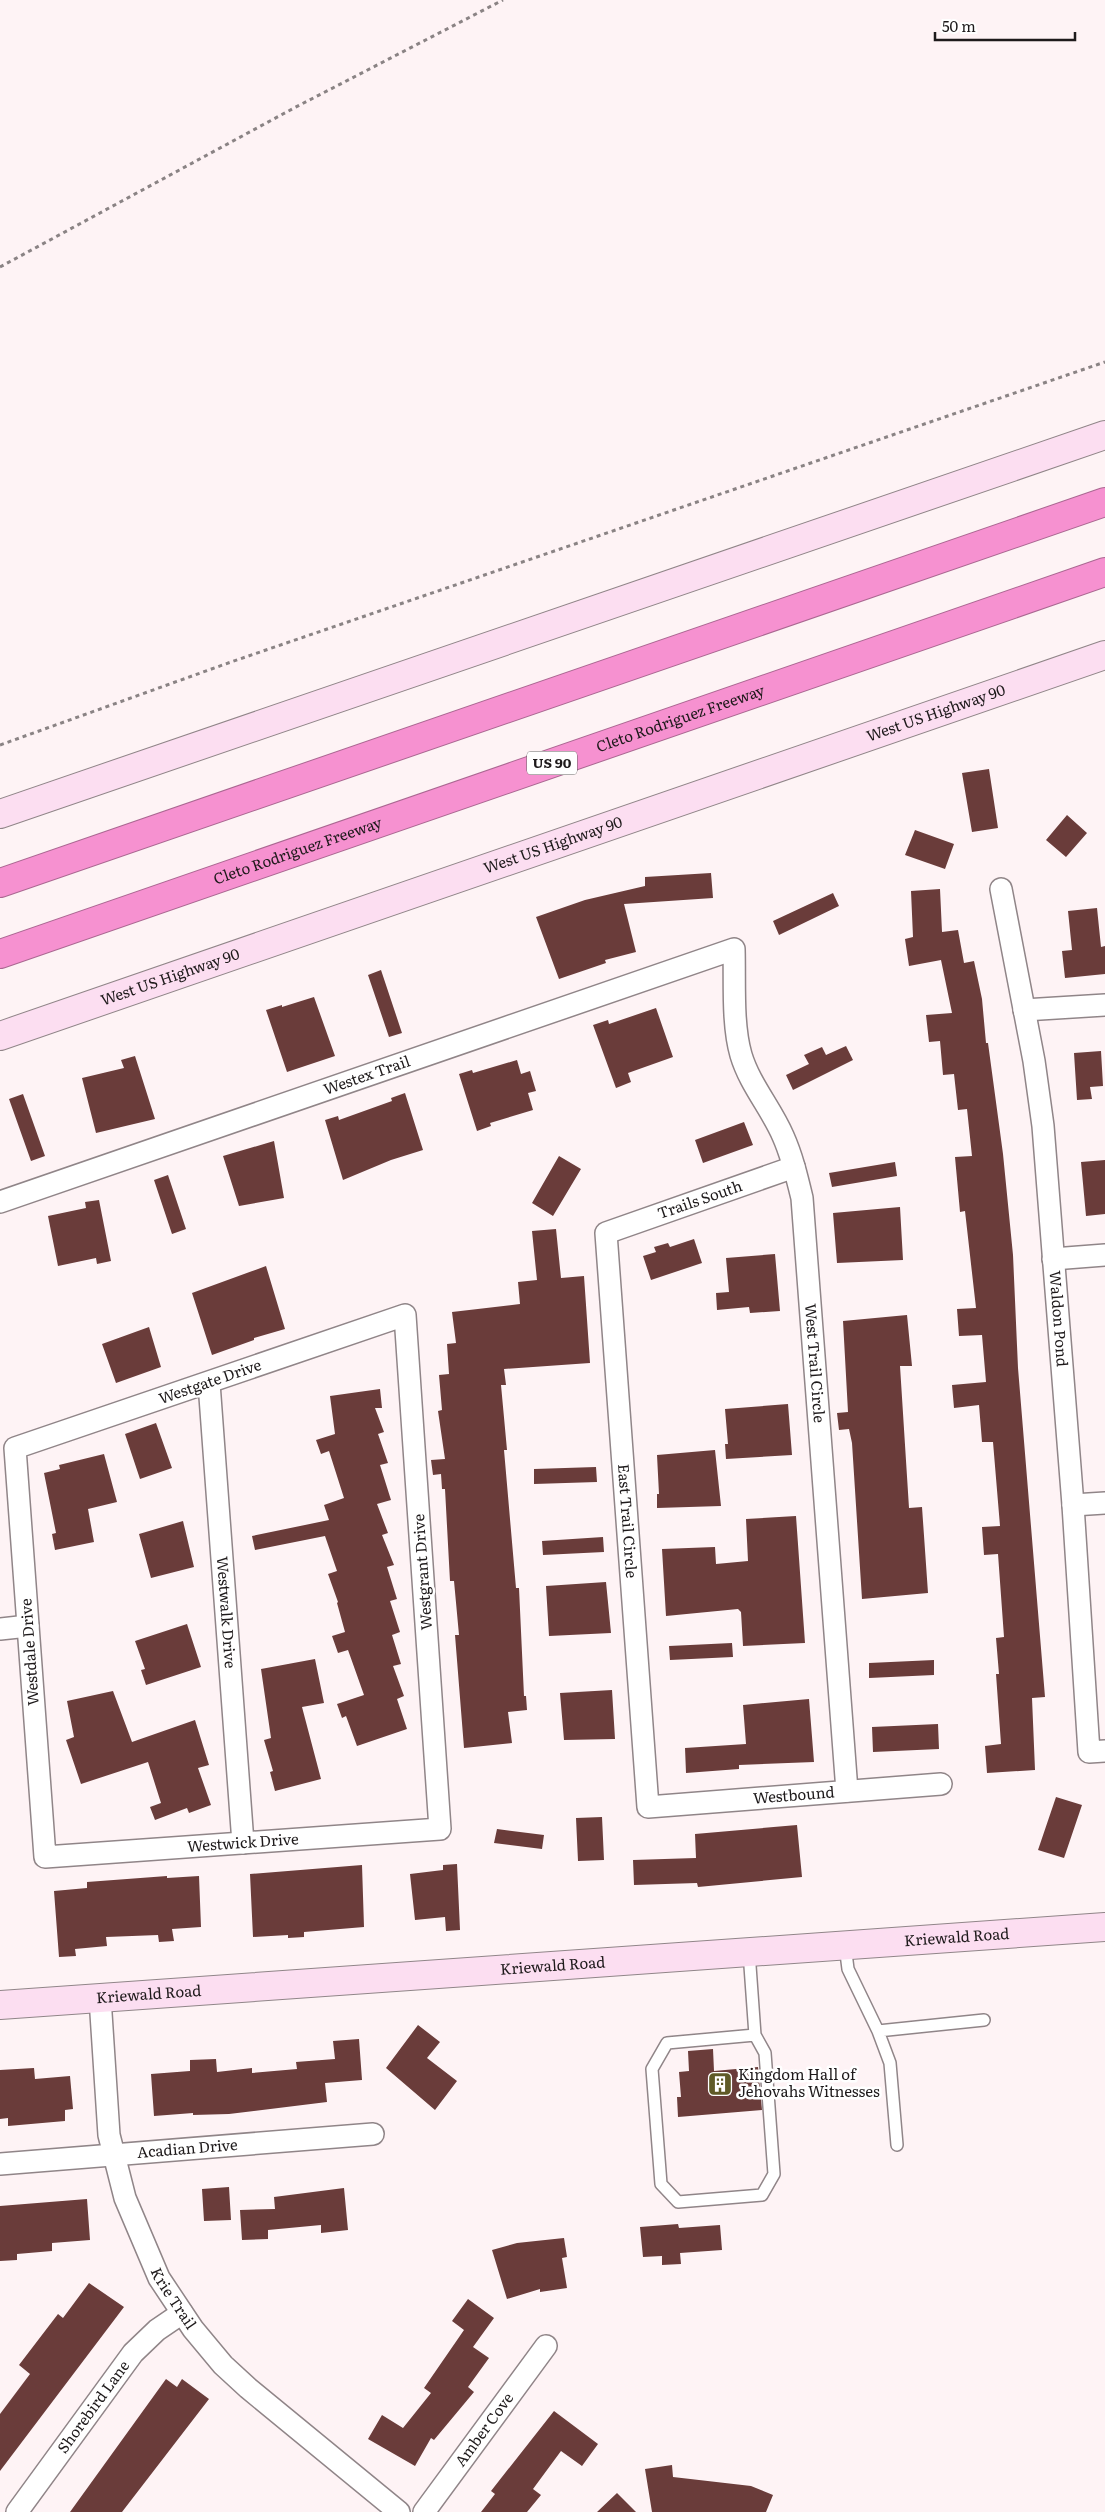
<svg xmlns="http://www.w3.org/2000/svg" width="1105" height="2512" font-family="Literata,serif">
  <rect width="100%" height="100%" fill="#fef3f5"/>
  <path fill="#6a3c3a" d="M989,769L998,828L972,832L962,773Z
    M1067,815L1087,833L1066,857L1046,840Z
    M915,830L954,844L945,869L905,855Z
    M711,873L713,898L624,904L636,952L605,960L606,963L559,979L536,917L585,900L645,886V877Z
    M940,889L942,932L958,930L964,963L974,961L982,999L986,1043H988L1003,1154L1013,1255L1018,1368L1045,1697L1032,1698L1035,1770L987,1773L985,1746L1001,1744L996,1674H999L996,1638L1004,1637L998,1554L984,1555L982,1527L1000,1526L993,1442H982L979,1405L954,1408L952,1385L986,1382L982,1335L959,1336L957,1309L976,1308L965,1211L960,1212L955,1157L972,1156L967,1109L958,1110L954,1074L943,1075L940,1041L929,1042L926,1015L952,1013L941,960L909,966L905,939L913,937L911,891Z
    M833,893L839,906L779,935L773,921Z
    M1097,908L1101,947L1105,946V974L1065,978L1062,951L1072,950L1068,911Z
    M381,970L402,1033L389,1037L368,975Z
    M314,997L335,1056L287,1072L266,1010L282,1005V1007Z
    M656,1008L673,1057L628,1073L631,1082L616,1088L593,1025L608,1020L609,1024Z
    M846,1046L853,1060L793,1090L786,1075L809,1064L804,1055L822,1047L826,1055Z
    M1101,1051L1103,1086L1090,1087L1092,1099L1077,1100L1074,1053Z
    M135,1056L155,1119L96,1133L82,1078L124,1068L121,1060Z
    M517,1060L521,1074L530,1071L536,1091L528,1093L533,1110L490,1123L491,1126L477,1131L459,1074L472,1070L473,1073Z
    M405,1093L423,1150L391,1160L343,1180L325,1120L338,1116L339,1120L392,1101L391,1098Z
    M23,1094L45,1156L31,1161L9,1099Z
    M744,1122L753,1145L703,1163L695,1140Z
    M274,1141L284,1198L239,1206L223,1156Z
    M559,1156L581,1169L553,1216L532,1203Z
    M1105,1160V1214L1086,1216L1081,1162Z
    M895,1162L897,1176L832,1187L829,1173Z
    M168,1175L186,1229L172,1234L154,1180Z
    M99,1200L111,1261L97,1264L96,1258L58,1266L48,1216L86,1208L85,1202Z
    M900,1207L903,1260L837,1263L833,1213Z
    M556,1229L561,1278L584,1276L590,1363L504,1369L506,1385H501L507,1450H504L516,1588H519L524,1696H526L527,1710L508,1712L512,1743L464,1748L455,1635H459L454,1581H450L445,1489H442L441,1474L433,1475L431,1460L445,1459L438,1411L442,1410L439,1375L449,1374L447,1344L456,1343L452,1312L520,1304L518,1282L537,1280L532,1231Z
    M694,1239L702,1263L651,1280L643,1256L656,1252L654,1247L668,1243L670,1247Z
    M775,1254L780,1311L750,1313L749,1307L717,1310L716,1293L729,1292L726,1258Z
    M266,1266L285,1329L254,1338V1340L212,1355L192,1293Z
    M907,1315L912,1366H900L909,1508L922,1507L928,1593L862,1599L852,1443L849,1429L839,1430L837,1413L848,1412L843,1321Z
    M149,1327L161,1367L116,1383L102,1344Z
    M380,1389L382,1408H375L384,1432L378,1434L388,1463L380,1465L391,1500L377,1504L388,1533L382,1535L394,1565L387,1567L397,1599L390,1601L400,1632L392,1635L401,1664L393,1666L404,1696L397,1699L407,1729L357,1746L346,1716L342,1718L337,1704L364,1695L348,1650L338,1653L332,1636L345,1632L337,1603L338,1602L328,1574L337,1571L325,1536L255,1550L252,1536L329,1520L324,1505L344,1498L329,1451L321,1454L316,1440L335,1434L330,1396Z
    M788,1404L792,1455L726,1459L725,1444H728L725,1409Z
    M156,1423L172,1468L140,1479L125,1434Z
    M715,1450L721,1506L657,1508V1494H659L657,1455Z
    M104,1454L117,1502L88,1509L94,1542L55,1550L52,1534L56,1533L44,1473L60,1469L59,1465Z
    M596,1467L597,1482L534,1484V1469Z
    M796,1516L805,1643L743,1646L741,1612L738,1609L666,1616L662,1549L715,1547L716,1564L748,1561L746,1519Z
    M183,1521L194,1567L151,1578L139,1534Z
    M603,1537L604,1552L543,1555L542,1541Z
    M606,1582L611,1633L549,1636L546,1586Z
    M187,1624L201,1667L146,1685L141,1670L145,1669L135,1641Z
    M732,1643L733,1657L670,1660L669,1646Z
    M315,1659L324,1703L302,1707L321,1779L275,1791L270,1772L273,1771L264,1740L271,1738L261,1669Z
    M934,1660V1675L869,1678V1663Z
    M612,1690L615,1739L564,1740L560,1693Z
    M113,1691L132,1742L195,1720L209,1765L198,1768L211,1805L189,1813L187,1808L155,1820L150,1807L161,1803L148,1762L81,1784L66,1740L74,1737L67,1701Z
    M809,1699L814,1762L739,1765V1769L686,1773L685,1748L746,1744L743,1705Z
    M938,1724L939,1749L873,1752L872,1727Z
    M1056,1797L1082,1805L1064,1858L1038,1850Z
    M602,1817L604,1860L578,1861L576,1818Z
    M797,1825L802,1877L698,1887L697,1883L634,1885L633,1860L696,1858L695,1834Z
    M497,1829L544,1835L542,1849L494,1843Z
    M457,1864L460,1930L446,1931L445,1917L415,1920L410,1874L443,1870V1865Z
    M362,1865L364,1927L304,1932V1937L288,1938V1935L253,1937L250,1874Z
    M167,1876V1878L199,1876L201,1927L172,1929L174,1941L159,1942L158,1935L106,1937L107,1946L75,1949L76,1956L59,1957L54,1891L87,1888V1882Z
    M418,2025L440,2042L427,2058L457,2081L435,2110L386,2068Z
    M359,2039L362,2080L325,2083L327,2102L229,2114L193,2115V2113L154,2116L151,2074L190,2071V2060L216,2059L217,2072L252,2068V2073L297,2069L296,2062L335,2059L333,2041Z
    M713,2049L714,2071L758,2067L762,2110L678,2117L677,2097H681L679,2072L689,2071L688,2051Z
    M34,2068L35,2079L70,2076L73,2109L65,2110V2121L8,2126V2118L0,2119V2070Z
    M229,2187L231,2220L204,2221L202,2189Z
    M344,2188L348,2230L321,2233V2225L268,2230V2239L242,2240L240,2210L275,2209L274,2197Z
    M87,2199L90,2240L52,2243V2251L17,2254V2260L0,2261V2206Z
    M678,2224L679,2228L720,2225L722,2250L680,2253L681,2264L662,2265V2256L643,2257L640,2227Z
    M564,2238L567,2257L562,2258L567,2288L540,2292V2289L507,2299L492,2250L517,2243Z
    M89,2283L124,2307L0,2471V2414L30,2374L19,2365L58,2314L63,2318Z
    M468,2299L494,2318L473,2347L489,2358L468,2387L474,2392L434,2440L431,2438L415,2466L368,2439L382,2415L403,2428L431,2393L424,2388L464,2330L452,2321Z
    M166,2379L177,2387L182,2379L209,2399L122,2512H70Z
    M554,2411L598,2444L582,2466L561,2451L533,2489L541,2495L527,2512H481L495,2494L491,2491Z
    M672,2465L673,2477L751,2486L773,2495L766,2512H652L645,2469Z
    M617,2493L636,2512H597Z"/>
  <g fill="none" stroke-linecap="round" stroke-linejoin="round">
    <defs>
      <path id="lane" d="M845,1945L848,1969L878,2031L890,2063L897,2145
        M749,1952L755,2035L765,2053L774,2174L762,2195L678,2202L661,2184L652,2069L667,2043L755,2035
        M878,2031L984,2020"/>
      <g id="street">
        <path id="s1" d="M1001,889L1034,1061L1043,1126L1073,1505L1089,1752L1105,1751"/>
        <path d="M1024,1010L1105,1005"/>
        <path id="s2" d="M794,1167L606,1233L648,1807L941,1784"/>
        <path id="s3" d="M0,1202L734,949C735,982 732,1024 741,1055C750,1085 771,1108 783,1136C792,1156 797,1177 802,1198L847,1791"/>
        <path d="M1053,1259L1105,1255"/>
        <path d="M405,1315L440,1829L45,1857L15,1448Z"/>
        <path id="s4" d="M209,1383L243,1843"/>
        <path d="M1073,1505L1105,1503"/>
        <path d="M0,1629L28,1626"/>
        <path id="s5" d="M100,1998L109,2135L125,2198L159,2278L193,2329L223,2365L248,2388L399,2512"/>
        <path id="s6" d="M0,2164L373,2134"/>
        <path id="s7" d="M17,2512L133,2353L157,2330L182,2313"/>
        <path id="s8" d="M424,2512L546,2346"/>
      </g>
      <g id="secondary">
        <path d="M0,814L1105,435"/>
        <path id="s9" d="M0,1036L1105,655"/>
        <path id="s10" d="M0,2005L1105,1927"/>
      </g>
      <g id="highway">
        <path d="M0,883L1105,502"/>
        <path id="s11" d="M0,954L1105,572"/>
      </g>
    </defs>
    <use href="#lane" stroke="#908588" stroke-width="14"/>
    <use href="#street" stroke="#908588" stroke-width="24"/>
    <use href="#secondary" stroke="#908588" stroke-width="30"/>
    <use href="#highway" stroke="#aa6791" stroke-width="30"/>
    <path stroke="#8a8384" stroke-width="3" stroke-dasharray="4 4" stroke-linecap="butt" d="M0,267L294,108L503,0
      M0,745L231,662L1105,362"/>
    <use href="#lane" stroke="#fff" stroke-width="11"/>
    <use href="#street" stroke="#fff" stroke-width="21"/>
    <use href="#secondary" stroke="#fcdef1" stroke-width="28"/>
    <use href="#highway" stroke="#f691d0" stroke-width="28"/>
  </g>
  <defs>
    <symbol id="building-square" viewBox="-11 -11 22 22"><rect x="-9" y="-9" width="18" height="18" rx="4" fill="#5f5a27" stroke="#fff"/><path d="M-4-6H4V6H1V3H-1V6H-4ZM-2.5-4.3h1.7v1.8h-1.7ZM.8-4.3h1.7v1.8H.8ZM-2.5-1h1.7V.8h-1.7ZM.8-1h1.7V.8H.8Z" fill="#fff"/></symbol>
  </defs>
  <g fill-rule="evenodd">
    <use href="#building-square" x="706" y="2070" width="28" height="28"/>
  </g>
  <g text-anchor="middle" stroke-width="5" stroke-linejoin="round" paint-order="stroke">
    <rect fill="#fff" stroke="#625f5f" stroke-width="1" x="527" y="751.5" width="50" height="23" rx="4"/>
    <g font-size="14" font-weight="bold" fill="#1e1a1b">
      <text x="552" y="768">US 90</text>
    </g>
    <g font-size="15" fill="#1e1a1b" stroke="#fff">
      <text dy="5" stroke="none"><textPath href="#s9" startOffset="990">West US Highway 90</textPath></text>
      <text dy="5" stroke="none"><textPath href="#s11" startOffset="720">Cleto Rodriguez Freeway</textPath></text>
      <text dy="5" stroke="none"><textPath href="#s9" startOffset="585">West US Highway 90</textPath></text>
      <text dy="5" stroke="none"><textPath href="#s11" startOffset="315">Cleto Rodriguez Freeway</textPath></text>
      <text dy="5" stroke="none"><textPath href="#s9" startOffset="180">West US Highway 90</textPath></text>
      <text dy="5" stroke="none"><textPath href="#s3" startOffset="388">Westex Trail</textPath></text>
      <text transform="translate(700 1200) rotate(-19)" y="5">Trails South</text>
      <text dy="5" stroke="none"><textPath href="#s1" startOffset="434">Waldon Pond</textPath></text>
      <text dy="5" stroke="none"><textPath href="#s3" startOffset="1205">West Trail Circle</textPath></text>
      <text transform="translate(210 1382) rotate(-19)" y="5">Westgate Drive</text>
      <text dy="5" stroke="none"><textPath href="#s2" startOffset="488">East Trail Circle</textPath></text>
      <text transform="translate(423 1572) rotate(-94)" y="5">Westgrant Drive</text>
      <text dy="5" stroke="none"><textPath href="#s4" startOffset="230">Westwalk Drive</textPath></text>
      <text transform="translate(30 1652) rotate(-94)" y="5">Westdale Drive</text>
      <text dy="5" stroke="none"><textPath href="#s2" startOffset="921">Westbound</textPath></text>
      <text transform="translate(243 1843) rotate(-4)" y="5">Westwick Drive</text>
      <text dy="5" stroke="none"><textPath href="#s10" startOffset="959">Kriewald Road</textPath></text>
      <text dy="5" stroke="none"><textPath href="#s10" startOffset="554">Kriewald Road</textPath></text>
      <text dy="5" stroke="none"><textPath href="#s10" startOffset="149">Kriewald Road</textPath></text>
      <text dy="5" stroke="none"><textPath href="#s6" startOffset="188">Acadian Drive</textPath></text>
      <text dy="5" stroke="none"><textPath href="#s5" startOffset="314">Krie Trail</textPath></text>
      <text dy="5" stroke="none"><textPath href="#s7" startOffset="130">Shorebird Lane</textPath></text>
      <text dy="5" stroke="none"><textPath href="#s8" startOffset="102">Amber Cove</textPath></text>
    </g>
    <g font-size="15" fill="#1e1a1b" stroke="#fff" text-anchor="start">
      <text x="738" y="2080">Kingdom Hall of<tspan x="738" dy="17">Jehovahs Witnesses</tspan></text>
    </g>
  </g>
  <path d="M935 32v8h140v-8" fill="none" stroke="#1e1a1b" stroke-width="2.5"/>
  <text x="942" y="32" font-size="15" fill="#1e1a1b" stroke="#ffffff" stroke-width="4" paint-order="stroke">50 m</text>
</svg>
